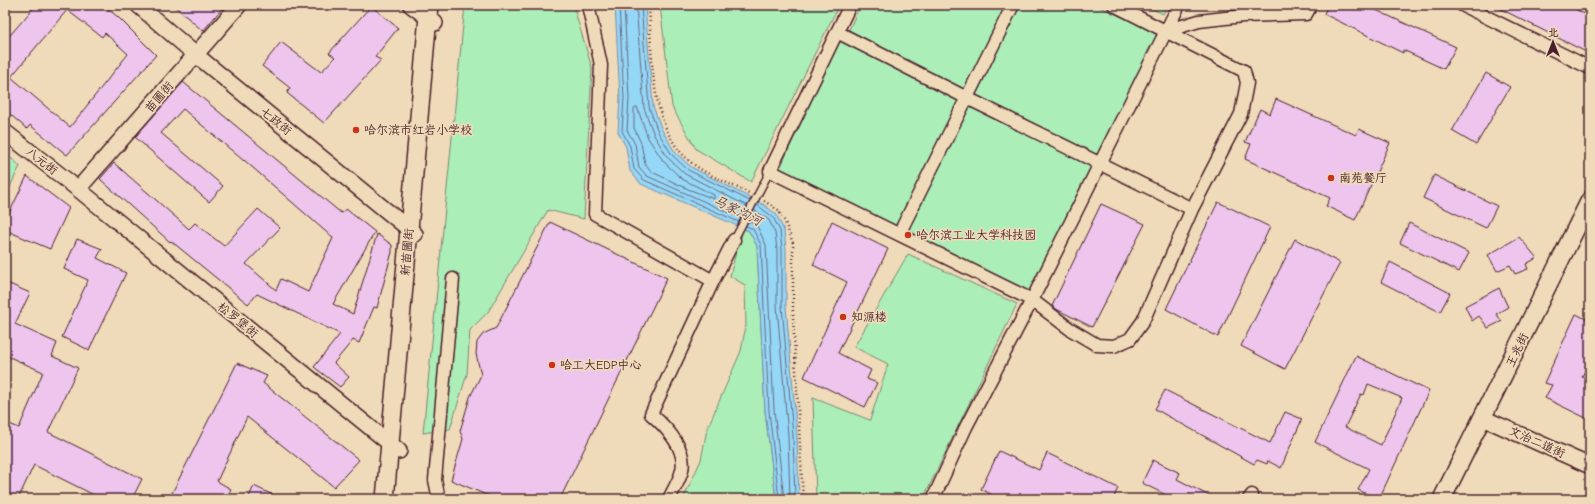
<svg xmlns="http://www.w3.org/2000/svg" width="1595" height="504" font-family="'Comic Neue','LXGW WenKai TC',sans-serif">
  <rect width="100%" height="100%" fill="#efdbb9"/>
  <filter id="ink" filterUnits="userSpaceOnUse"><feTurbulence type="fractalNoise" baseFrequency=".025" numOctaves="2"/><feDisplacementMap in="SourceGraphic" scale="8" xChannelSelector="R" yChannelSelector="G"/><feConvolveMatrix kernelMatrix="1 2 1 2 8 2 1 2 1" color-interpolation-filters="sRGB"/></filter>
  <g filter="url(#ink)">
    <path fill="#abeeb8" stroke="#7a8672" d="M465,5H573L592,68L584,219L548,210L488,312L470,330L467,374L450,429L423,433Z
      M660,5H839L751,182L696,149L672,107Z
      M860,5H1008L965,92L849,30Z
      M1020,5H1095L1161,34L1096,157L975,97Z
      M1144,5H1167L1163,14Z
      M840,39L961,100L897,226L780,168Z
      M969,105L1091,167L1029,292L907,230Z
      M5,153L20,166L5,197Z
      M744,229L749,231L757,246L765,411L776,499H683L701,460L707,429L741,351L746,325L745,285L730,276L737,248Z
      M908,254L1017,304L923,499H816L813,398L870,420L888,364L854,347Z"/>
    <path fill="#95d7f7" stroke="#778da5" d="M615,5H645L653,106L662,130L675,152L691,167L764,205L776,214L784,230L786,249V306L797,435L799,499H776L765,411L757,246L749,231L641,184L630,171L626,147L618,132L620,98Z"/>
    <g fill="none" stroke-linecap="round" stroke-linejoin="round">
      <path stroke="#68697d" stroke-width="1" d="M619,5L624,98L622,131L630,146L634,169L644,180L739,222
        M624,5L629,98L627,130L635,144L639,167L647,176L741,218
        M636,5L644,108L654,135L668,158L685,174L747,206
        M641,5L649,107L658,132L672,155L688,170L750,201
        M637,107L648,138L664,162L682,179L714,195V199L688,189L650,171L645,164L641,143L634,128V109Z
        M757,205L773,217L780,231L782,250V306L793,436L795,499
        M754,210L769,220L775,233L777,250V306L788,436L790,499
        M748,221L757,226L766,245L774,410L784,499
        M746,226L753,229L761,245L769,411L779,499"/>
    </g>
    <path fill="#edc5ed" stroke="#4a1f2b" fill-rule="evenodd" d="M36,5H103L118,17L156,55L67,155L30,125L27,129L5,110V41ZM67,10L102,37L105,33L128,54L70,127L11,77Z
      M173,5H225L203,31Z
      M1328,5H1365L1456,47L1444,69L1403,50V53L1324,14Z
      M1493,5H1568L1590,17V54Z
      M371,6L398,28L375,57L381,60L324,123L287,93L290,88L262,66L281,42L321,72L335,57L329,53Z
      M1486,73L1510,87L1476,145L1452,131Z
      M183,82L341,213L346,209L375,232L333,304L353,314L377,234L392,245V252L377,308L374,307L359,343L353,340L334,363L349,377L340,387L314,367L340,334L257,294L248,304L171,241L170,242L100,179L114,163L189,229L195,223L224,246L258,209L280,228L246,264L276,290L281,279L308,292L333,238L244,160V161L183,109L161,133L223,186L209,202L135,137Z
      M1276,99L1356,135L1359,129L1390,143L1355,220L1326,206L1330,198L1245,159L1251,144L1245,142L1260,109L1270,114Z
      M1434,175L1497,206L1486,228L1423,198Z
      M27,176L69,208L50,249L5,230V222Z
      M1218,202L1270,227L1218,337L1166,309Z
      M1101,204L1145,224L1092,327L1058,310L1052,306Z
      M832,221L888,249L838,353L871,370L867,379L877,383L865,407L804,377L847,282L813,265Z
      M550,222L667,278L560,499H496L451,480L463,439L460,431L470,397L481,375L476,354L477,342L483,334L496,328Z
      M1409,223L1469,253L1459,272L1400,243Z
      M1519,237L1537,258L1526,264L1528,269L1515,274L1510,265L1497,271L1488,255Z
      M77,239L102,249L97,258L126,273L89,350L62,337L88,280L64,269Z
      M1295,239L1340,263L1285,369L1241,346Z
      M1390,262L1450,293L1440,312L1381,282Z
      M5,282L30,293L15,324L57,343L52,356L78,368L48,432L142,479L132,499H102L34,465L18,499H5V422L19,428L43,372L5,355Z
      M1499,288L1508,307L1496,314L1502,321L1488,328L1479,316L1472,321L1465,306Z
      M1576,314L1590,321V360L1582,377L1590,380V420L1545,398L1552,385L1544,383Z
      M1356,356L1429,391L1379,499L1358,490L1369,469L1315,442ZM1368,384L1402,398L1381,445L1345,427L1361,394L1364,395Z
      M237,363L267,376L263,383L359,460L334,487L247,417L217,481L231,489L226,499H169Z
      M1165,390L1270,443L1285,412L1302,419L1281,468L1268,461L1267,464L1257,460L1254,464L1155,409Z
      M999,451L1039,470L1047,453L1118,488L1113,499H1000L981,489Z
      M1153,460L1180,473L1177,479L1215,499H1164L1166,495L1142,483Z
      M254,486L281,499H248Z"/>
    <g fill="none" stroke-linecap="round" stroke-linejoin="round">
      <defs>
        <path id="service" d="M734,240L770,171"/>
        <path id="minor" d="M588,5L601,65L595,214L713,281
          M850,5L770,171L1032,300L1070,329L1097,345L1114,346L1130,339L1143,321L1192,209L1241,114L1247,83L1244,71L1114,5
          M1462,5L1590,68
          M1166,31L1199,21L1243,16L1306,14L1311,5
          M837,32L967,98L1192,209
          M899,234L1013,5
          M439,499L435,480L453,279
          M669,499C673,490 680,480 682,470C687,448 666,427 651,414L713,281L734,240
          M933,499L966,427L1032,300L1179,5
          M1249,499L1252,495"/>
        <path id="tertiary" d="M138,5L196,55L415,234
          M411,5L435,23
          M5,132L78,189L399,451
          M78,189L239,5
          M1483,418L1590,466"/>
        <path id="secondary" d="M385,499L429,5
          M1442,499L1590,200"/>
      </defs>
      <use href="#service" stroke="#4a1f2b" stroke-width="9"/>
      <use href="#minor" stroke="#4a1f2b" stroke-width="15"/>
      <use href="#tertiary" stroke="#4a1f2b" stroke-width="18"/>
      <use href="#secondary" stroke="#4a1f2b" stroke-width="20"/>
      <path stroke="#4a1f2b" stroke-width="2.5" stroke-dasharray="1 3" stroke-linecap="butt" d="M649,5C652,53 649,121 685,157C699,172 730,184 749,193
        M764,201L778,210L785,222L793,243V317L803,499"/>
      <use href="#service" stroke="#efdbb9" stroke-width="6"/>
      <use href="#minor" stroke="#efdbb9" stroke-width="12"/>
      <use href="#tertiary" stroke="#efdbb9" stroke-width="15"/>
      <use href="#secondary" stroke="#efdbb9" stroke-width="17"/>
    </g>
  </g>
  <g fill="#c8321e" stroke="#efdbb9" stroke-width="1.5">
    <circle cx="356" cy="130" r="4"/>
    <circle cx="1331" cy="178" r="4"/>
    <circle cx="908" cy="235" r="4"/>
    <circle cx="843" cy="317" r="4"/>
    <circle cx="552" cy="365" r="4"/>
  </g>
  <g text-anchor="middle" stroke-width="3.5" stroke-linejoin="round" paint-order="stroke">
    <g font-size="12" fill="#4a1f2b" stroke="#efdbb9">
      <text transform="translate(159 97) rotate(-49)" y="4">苗圃街</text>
      <text transform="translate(276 121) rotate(39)" y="4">七政街</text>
      <text transform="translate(42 161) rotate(38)" y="4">八元街</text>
      <text transform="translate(407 252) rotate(-85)" y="4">新苗圃街</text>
      <text transform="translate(238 320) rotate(39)" y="4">松罗堡街</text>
      <text transform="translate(1517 350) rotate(-64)" y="4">王兆街</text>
      <text transform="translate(1537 442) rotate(24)" y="4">文治二道街</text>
    </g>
    <g font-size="12" fill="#4a1f2b" stroke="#efdbb9" text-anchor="start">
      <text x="364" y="134">哈尔滨市红岩小学校</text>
      <text x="1339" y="182">南苑餐厅</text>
      <text x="916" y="239">哈尔滨工业大学科技园</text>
      <text x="851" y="321">知源楼</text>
      <text x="560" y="369">哈工大EDP中心</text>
    </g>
    <g font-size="13" font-style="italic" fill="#594454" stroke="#efdbb9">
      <text transform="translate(738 210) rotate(26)" y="5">马家沟河</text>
    </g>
  </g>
  <rect width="1595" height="504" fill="none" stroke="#efdbb9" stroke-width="20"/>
  <rect x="10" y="10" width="1575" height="484" fill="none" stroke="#4a1f2b" stroke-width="1.5" filter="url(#ink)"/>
  <g transform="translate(1553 42)" stroke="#efdbb9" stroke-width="3" paint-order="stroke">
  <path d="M0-3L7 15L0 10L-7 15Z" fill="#4a1f2b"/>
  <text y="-6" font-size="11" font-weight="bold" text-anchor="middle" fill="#4a1f2b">北</text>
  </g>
</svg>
